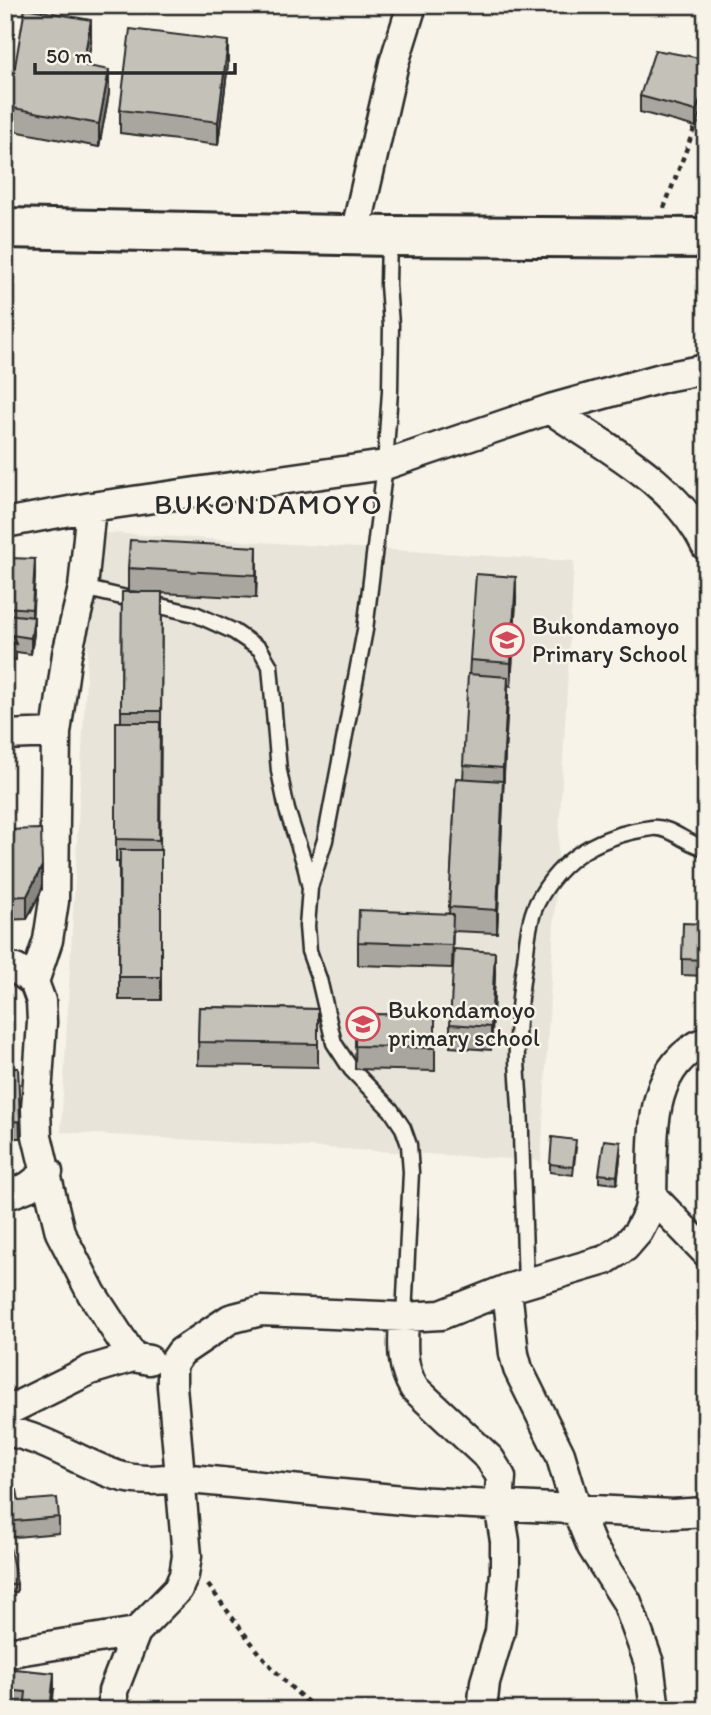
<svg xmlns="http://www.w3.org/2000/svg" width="711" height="1715" font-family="Itim,sans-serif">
  <rect width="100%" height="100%" fill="#f7f3e8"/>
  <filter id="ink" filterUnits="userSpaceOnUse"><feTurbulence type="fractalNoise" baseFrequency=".0143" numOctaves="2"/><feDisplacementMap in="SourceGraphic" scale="14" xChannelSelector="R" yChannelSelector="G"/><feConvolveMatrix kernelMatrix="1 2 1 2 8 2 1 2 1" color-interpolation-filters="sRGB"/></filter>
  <g filter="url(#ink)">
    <path fill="#e8e4da" d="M94,532L574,561L541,1161L61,1132Z"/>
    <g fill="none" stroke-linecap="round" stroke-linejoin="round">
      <defs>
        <path id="service" d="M83,588L195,614L233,631L260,649L270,666L279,771L287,810L305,865L310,888L307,926L309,951L319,979L334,1043L351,1069L391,1110L403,1128L409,1145L411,1172L404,1317
          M310,887L325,840L365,630L385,465L390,391L391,325L388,285L389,236
          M526,1283C524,1234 523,1184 521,1135C521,1110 518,1085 517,1060C516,1028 520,992 525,960C527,942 529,919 537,903C561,856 601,835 652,828C671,826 687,845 706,848"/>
        <path id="minor" d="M355,234L394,63L412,5
          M550,409C606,448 676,482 706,546
          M5,523L91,507L385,465L550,409L665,377L706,369
          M5,735L56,733
          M5,967L16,969L34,982L41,1001L42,1022L36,1109L37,1136L60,1232L92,1294L133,1357
          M34,982L48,940L54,901L56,733L67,654L83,588L91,507
          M5,1196L28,1187L48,1172
          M652,1196L706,1252
          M507,1289L514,1354L518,1369L560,1454L576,1508L592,1547L627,1602L649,1663L655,1710
          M404,1317C403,1343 400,1365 414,1388L490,1459L501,1477L499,1505L505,1541V1572L500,1632L485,1682L482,1710
          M5,1412L90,1370L133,1357L149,1360
          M5,1431C46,1438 78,1462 116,1475C137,1482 159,1480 180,1478L413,1501L672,1514L706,1512
          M5,1653L136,1632
          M117,1710L113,1708V1691L136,1632L178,1589L184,1575L187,1556L172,1386V1365L181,1352L230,1319L261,1311L404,1317L441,1315L507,1289L605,1260L625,1247L638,1232L648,1213L652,1196C654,1141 645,1068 706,1041"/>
        <path id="primary" d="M5,228L389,236L706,238"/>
      </defs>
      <use href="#service" stroke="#2b2b2b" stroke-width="19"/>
      <use href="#minor" stroke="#2b2b2b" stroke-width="33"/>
      <use href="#primary" stroke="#2b2b2b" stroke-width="44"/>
      <path stroke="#2b2b2b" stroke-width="4.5" stroke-dasharray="5 5" stroke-linecap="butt" d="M664,208L706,98
        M208,1585C244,1632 270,1674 318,1710"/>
      <use href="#service" stroke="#f7f3e8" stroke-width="14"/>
      <use href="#minor" stroke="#f7f3e8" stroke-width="28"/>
      <use href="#primary" stroke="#f7f3e8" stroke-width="38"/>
    </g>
    <path fill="#a9a69f" stroke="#2b2b2b" stroke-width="2" d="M91,43L87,65L109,93L99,147L8,130V107Z
      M706,59V98L696,127L640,112V96Z
      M228,64L218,145L120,133V110Z
      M128,568L257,570L256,598L162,593L160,850H161V1000H119V862H116V722H121L122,592H143L128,591Z
      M35,575L32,617L34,633L31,654L16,652V660L5,658V584H8Z
      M516,600L511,686L508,685L497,933L453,931L452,968L358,965V942L449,913L456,778L463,779L470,660Z
      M5,830L42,889L27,919L5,920Z
      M706,924L705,976L682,975V959Z
      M495,975L491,1050L450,1047V1024Z
      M199,1007L318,1009V1067L198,1065Z
      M356,1014L435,1015V1071L355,1069Z
      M5,1068H18L20,1138H5Z
      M576,1148L573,1175L550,1172V1164Z
      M621,1150L617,1184L599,1182V1174Z
      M5,1491L19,1501L59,1517V1533L5,1538Z
      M5,1549L17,1584V1592L5,1594Z
      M5,1668L54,1689L24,1708L5,1706Z"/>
    <path fill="#898782" stroke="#2b2b2b" stroke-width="2" d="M91,20V43L83,88V65Z
      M228,41V64L218,145V122Z
      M109,70V93L99,147V124Z
      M706,82V98L696,127V111Z
      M257,547V570L256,598V575Z
      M35,559V575L32,625V609Z
      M516,577V600L511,686V663Z
      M34,617V633L31,654V638Z
      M508,677V699L503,791V768Z
      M503,781V804L497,933V910Z
      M42,866V889L27,919V896Z
      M495,952V975L491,1050V1027Z
      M621,1142V1150L617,1184V1176Z
      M54,1673V1689L52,1710H50Z"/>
    <path fill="#c4c1b9" stroke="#2b2b2b" stroke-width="2" d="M25,8L91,20L83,65L109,70L99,124L8,107Z
      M130,29L228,41L218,122L120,110Z
      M655,50L706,59V82L696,111L640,96Z
      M130,540L257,547L256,575L128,568Z
      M10,558L35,559L32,609L5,607V584H8Z
      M476,574L516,577L511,663L470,660Z
      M122,592H162L161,711H121Z
      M5,614L34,617L31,638L12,635L16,644L5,642Z
      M468,674L508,677L503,768L463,765Z
      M116,722H160L159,840L116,839Z
      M456,778L503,781L497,910L449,907Z
      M41,829L42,866L27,896L5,897V830Z
      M120,850H161V977H119Z
      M359,910L453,914L452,945L358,942Z
      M683,923L706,924L705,960L682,959Z
      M454,949L495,952L491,1027L450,1024Z
      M199,1007L318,1009V1044L198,1042Z
      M356,1014L435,1015V1048L355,1046Z
      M5,1068H18L20,1121L5,1122Z
      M552,1137L576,1140L573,1167L550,1164Z
      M604,1140L621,1142L617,1176L599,1174Z
      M17,1490L19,1501L57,1498L59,1517L5,1522V1491Z
      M10,1548L17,1584L5,1586V1549Z
      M5,1668L54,1673L50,1710H24L26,1692L5,1690Z"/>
  </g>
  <defs>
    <symbol id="school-ring" viewBox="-11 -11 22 22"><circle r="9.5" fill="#f7f3e8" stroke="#d1495b" stroke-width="1.5"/><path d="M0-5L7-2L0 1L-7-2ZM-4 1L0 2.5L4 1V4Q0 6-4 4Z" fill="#d1495b"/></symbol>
  </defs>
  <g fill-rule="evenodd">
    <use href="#school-ring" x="488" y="621" width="38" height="38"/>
    <use href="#school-ring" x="344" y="1005" width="38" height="38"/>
  </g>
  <g text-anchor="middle" stroke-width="5" stroke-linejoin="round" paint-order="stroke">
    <g font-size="24" fill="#2b2b2b" stroke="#f7f3e8" text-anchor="start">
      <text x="532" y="634">Bukondamoyo<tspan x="532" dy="28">Primary School</tspan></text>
      <text x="388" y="1018">Bukondamoyo<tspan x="388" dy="28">primary school</tspan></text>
    </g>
    <g font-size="28" letter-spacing="2" fill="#2b2b2b" stroke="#f7f3e8">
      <text x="269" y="514">BUKONDAMOYO</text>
    </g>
  </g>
  <rect width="711" height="1715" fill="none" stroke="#f7f3e8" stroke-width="28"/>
  <rect x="14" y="14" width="683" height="1687" fill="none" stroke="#2b2b2b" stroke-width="2.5" filter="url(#ink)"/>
  <path d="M35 63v10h200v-10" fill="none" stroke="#2b2b2b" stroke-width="3.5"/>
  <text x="46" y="63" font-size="21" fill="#2b2b2b" stroke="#f7f3e8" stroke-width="5" paint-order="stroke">50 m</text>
</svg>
